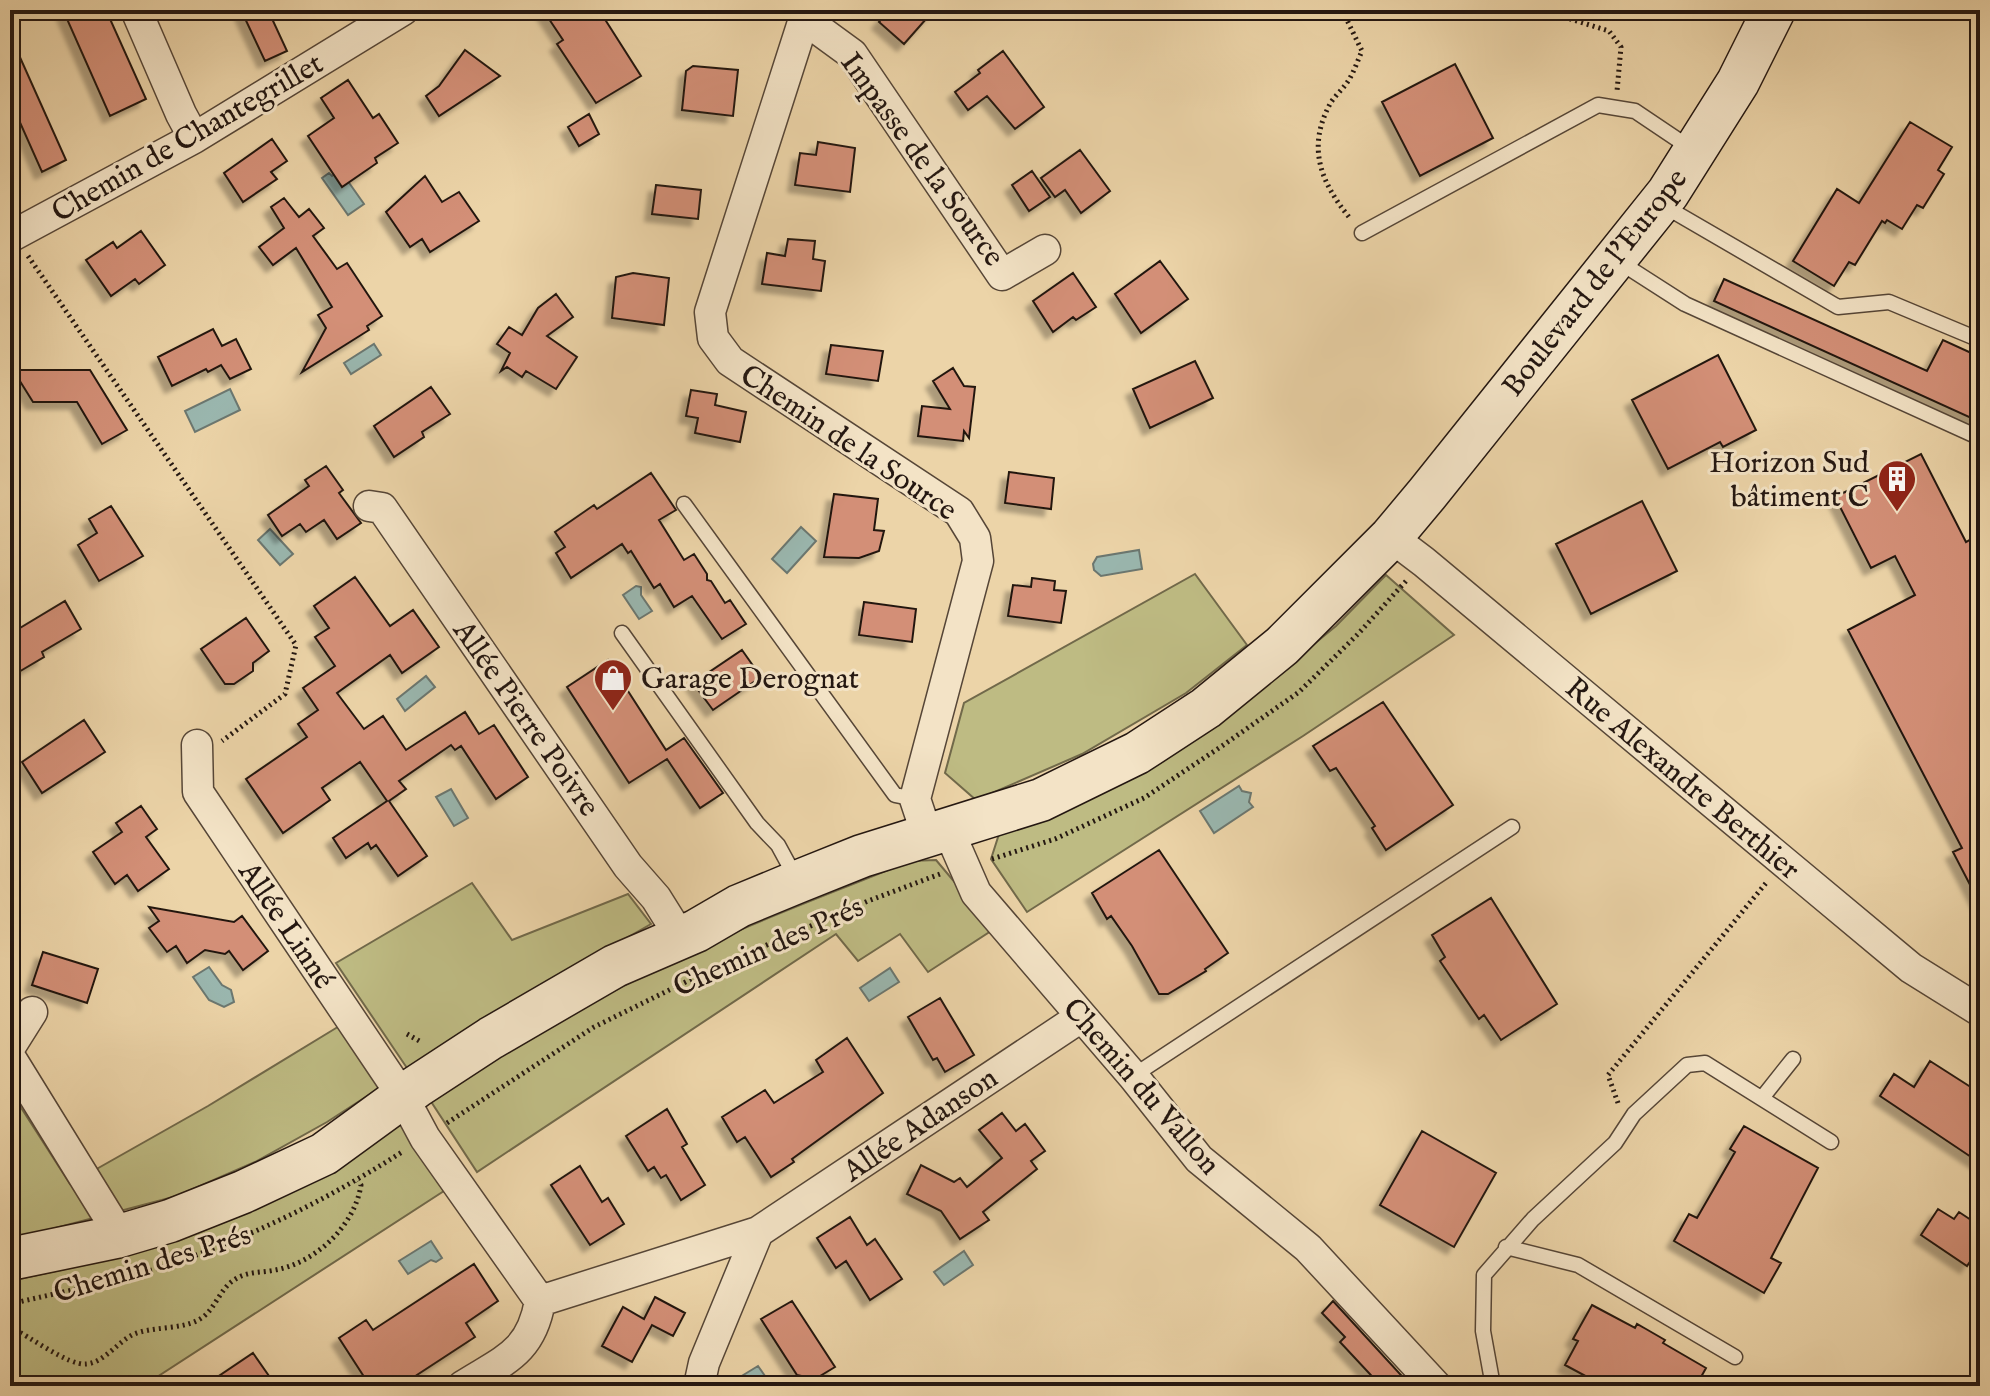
<svg xmlns="http://www.w3.org/2000/svg" width="1990" height="1396" font-family="'IM FELL English',serif">
  <defs>
    <filter id="shadow"><feDropShadow dx="-7" dy="7" stdDeviation="2" flood-color="#0004"/></filter>
  </defs>
  <rect width="100%" height="100%" fill="#ecd4a8"/>
  <filter id="stains"><feTurbulence type="fractalNoise" baseFrequency=".0025" numOctaves="4"/><feColorMatrix values="0 0 0 0 .2 0 0 0 0 .09 0 0 0 0 .02 0 0 0 .5 -.17"/></filter>
  <radialGradient id="worn" r=".72"><stop offset=".6" stop-color="#630" stop-opacity="0"/><stop offset="1" stop-color="#630" stop-opacity=".3"/></radialGradient>
  <path fill="#bebb83" stroke="#71694a" stroke-width="2" d="M1195,574L1247,645L1186,693L1082,754L976,800L945,773L964,703Z
    M1386,575L1454,635L1303,736L1027,912L991,859L1000,831L1274,677L1336,626Z
    M936,860L994,929L928,972L900,934L858,961L836,934L477,1172L430,1100C527,1036 629,979 735,932C793,907 852,885 910,861Z
    M472,883L512,940L628,894L651,924L546,984L409,1071L336,963Z
    M341,1025L381,1087L327,1122L255,1162L177,1196L10,1240V1112L20,1106L70,1184L208,1106Z
    M401,1123L447,1189L143,1386H20L10,1372V1281L116,1258Z"/>
  <path fill="#9ab7af" stroke="#6b7770" stroke-width="2" d="M340,170L364,204L348,215L322,178L329,173L332,176Z
    M374,344L381,355L351,374L344,363Z
    M230,389L240,410L195,432L185,411Z
    M801,527L816,541L787,573L772,559Z
    M270,529L293,554L280,565L258,540Z
    M1139,550L1142,569L1101,576L1094,570L1093,564L1097,557Z
    M636,586L641,587V595L652,611L639,619L623,595Z
    M426,676L435,687L405,711L397,699Z
    M1239,786L1242,791L1251,793L1249,802L1253,807L1214,833L1200,811Z
    M451,789L468,818L454,826L436,797Z
    M209,967L222,985L231,990L234,1002L224,1007L209,1000L193,977Z
    M890,968L899,982L869,1001L860,988Z
    M431,1241L442,1258L436,1262L431,1260L408,1274L399,1261Z
    M964,1251L973,1265L944,1285L934,1272Z
    M758,1366L772,1386H745L740,1377Z"/>
  <path fill="#d38f77" stroke="#241711" stroke-width="2" filter="url(#shadow)" d="M63,10H106L146,99L110,116Z
    M241,10H268L287,51L265,61Z
    M543,10H599L641,76L596,103L557,44L563,40Z
    M889,10H934L904,44L879,22Z
    M10,35L66,160L42,172L10,100Z
    M465,50L500,76L439,116L426,96L439,86Z
    M1003,51L1044,107L1015,129L987,96L968,110L955,92L980,73L978,70Z
    M1455,64L1493,138L1420,176L1382,102Z
    M693,66L738,70L733,116L682,110L686,71Z
    M348,80L373,118L379,114L398,143L375,158L377,163L342,187L308,136L334,118L321,98Z
    M589,114L599,134L579,146L568,127Z
    M1910,122L1952,147L1938,170L1944,174L1923,208L1917,205L1902,229L1887,220L1885,223L1882,221L1855,265L1849,262L1834,286L1793,261L1837,189L1859,203Z
    M272,139L287,161L271,172L277,179L243,202L224,173Z
    M818,142L855,148L850,192L795,185L800,153L816,155Z
    M1080,150L1110,191L1081,213L1065,190L1055,197L1041,178Z
    M1032,171L1050,197L1029,211L1012,185Z
    M425,176L442,202L459,192L479,221L430,252L422,239L410,247L386,212Z
    M656,185L701,190L698,219L652,214Z
    M284,198L299,217L309,209L324,228L313,236L337,269L347,263L382,316L367,326L369,330L302,372L326,328L318,315L332,307L296,248L273,265L259,247L284,228L271,207Z
    M141,231L165,265L139,284L135,279L111,296L86,260L113,242L117,248Z
    M788,239L815,241L813,259L825,261L821,291L762,284L767,253L785,256Z
    M1160,261L1188,299L1141,333L1115,294Z
    M633,273L669,278L664,325L612,318L616,277Z
    M1073,273L1096,307L1076,320L1073,317L1053,332L1033,301Z
    M1724,279L1927,371L1943,340L1980,357V422L1714,301Z
    M556,294L573,317L547,336L577,357L556,389L526,371L522,377L507,367L501,371L510,353L497,344L509,327L522,335L538,308Z
    M213,329L222,346L236,339L251,369L230,379L221,365L208,372L206,369L172,386L158,357Z
    M831,345L883,351L878,381L826,374Z
    M1718,355L1756,430L1723,447L1720,442L1668,469L1632,400Z
    M1195,361L1213,398L1150,428L1133,389Z
    M953,368L964,386L975,387L969,438L964,431L963,441L918,436L922,406L950,409L933,381Z
    M13,370H90L127,430L102,444L77,402H33Z
    M431,387L450,414L422,432L424,437L394,457L374,426Z
    M691,390L717,394L715,405L746,412L740,442L695,433L698,418L686,416Z
    M1921,454L1966,542L1980,534V904L1953,852L1962,848L1848,630L1915,595L1895,556L1871,568L1835,497Z
    M326,466L343,490L339,493L361,523L337,539L324,520L306,532L300,524L282,536L268,515L309,486L305,480Z
    M1009,472L1054,478L1051,509L1005,503Z
    M651,473L676,510L659,520L684,560L694,554L707,574V580L711,581L725,603L730,600L746,624L722,639L692,596L674,607L660,584L654,588L631,551L628,553L622,544L571,578L556,553L565,547L555,532L594,505L597,509Z
    M834,494L878,499L874,530L884,531L879,551L859,558L824,557Z
    M1642,501L1677,571L1591,614L1556,544Z
    M111,506L143,556L99,581L78,545L97,533L89,519Z
    M355,577L390,626L413,610L439,647L402,673L390,655L337,693L364,729L383,716L406,750L465,712L479,734L494,725L528,777L496,799L461,746L455,750L451,745L399,781L406,789L389,801L427,856L398,876L376,845L371,849L368,843L346,858L333,838L387,801L360,762L322,788L330,800L283,833L246,779L307,737L298,724L318,710L303,688L335,666L315,637L329,628L314,606Z
    M1032,578L1055,581L1054,590L1066,591L1061,623L1008,616L1013,585L1031,587Z
    M65,601L81,629L42,652L44,657L17,673L10,661V634Z
    M864,602L916,609L912,642L859,635Z
    M246,618L269,651L253,663V671L234,684H225L201,649Z
    M742,650L761,677L713,710L693,683Z
    M608,660L666,750L684,738L723,793L700,808L667,759L629,783L567,687Z
    M1383,702L1453,805L1386,850L1372,828L1375,826L1336,768L1330,771L1313,746Z
    M84,720L105,752L42,793L22,762Z
    M141,806L157,829L146,837L169,869L138,891L127,875L115,884L93,852L122,832L116,823Z
    M1159,850L1228,953L1205,969L1206,971L1168,994H1159L1132,946L1111,916L1107,919L1092,893Z
    M1491,898L1557,1004L1501,1040L1484,1015L1479,1019L1440,961L1445,957L1432,935Z
    M149,907L234,922L242,916L268,951L243,970L229,951L225,954L205,950L187,963L176,946L167,952L149,928L159,921Z
    M43,952L98,969L87,1003L32,985Z
    M940,998L974,1055L945,1072L937,1058L933,1060L908,1017Z
    M847,1038L883,1093L792,1159L794,1162L771,1177L745,1137L737,1142L722,1117L765,1090L774,1103L823,1072L816,1060Z
    M1930,1061L1980,1093V1163L1880,1096L1894,1074L1914,1087Z
    M667,1109L687,1144L682,1147L705,1185L681,1200L666,1175L661,1178L654,1167L648,1171L626,1136Z
    M1002,1113L1016,1131L1025,1124L1045,1151L1031,1161L1037,1169L983,1212L989,1220L960,1239L941,1211L907,1194L921,1165L954,1182L960,1178L967,1187L1002,1158L979,1130Z
    M1744,1126L1818,1168L1771,1258L1781,1263L1764,1293L1674,1241L1689,1214L1697,1218L1735,1152L1730,1149Z
    M1422,1131L1496,1173L1454,1247L1380,1205Z
    M580,1166L602,1202L608,1198L624,1224L590,1245L551,1185Z
    M1938,1209L1954,1219L1959,1212L1980,1226V1247L1967,1266L1921,1235Z
    M850,1217L867,1245L875,1239L902,1279L870,1300L846,1261L836,1268L817,1238Z
    M474,1264L498,1301L466,1323L475,1337L400,1386H370L339,1338L366,1320L373,1330Z
    M655,1297L685,1313L673,1336L652,1325L632,1362L602,1346L623,1307L644,1319Z
    M792,1301L835,1367L815,1379L797,1375L761,1319Z
    M1333,1301L1411,1386H1381L1340,1342L1345,1337L1322,1313Z
    M1592,1305L1635,1328L1637,1324L1646,1329L1665,1340L1663,1343L1706,1368L1696,1386H1604L1565,1365L1578,1341L1573,1339Z
    M253,1353L276,1386H204Z"/>
  <g fill="none" stroke-linecap="round" stroke-linejoin="round">
    <defs>
      <path id="lane" d="M362,10L372,30
        M1664,206L1838,307L1889,302L1980,340
        M1362,233L1598,105L1635,111L1693,150
        M1618,261L1685,304L1980,438
        M684,504L895,795L915,799
        M622,633L757,823L778,845L797,880
        M1133,1076L1512,827
        M1762,1098L1793,1059
        M1506,1247L1578,1265L1735,1357
        M1493,1386L1483,1331L1484,1275L1533,1219L1615,1143L1634,1114L1687,1065L1705,1063L1831,1142"/>
      <path id="street" d="M136,10L181,114L194,138
        M801,10L804,19L710,312L713,338L730,361L959,512L975,538L978,561L915,799L927,835
        M804,19L852,54L1002,275L1045,250
        M10,237L194,138L403,10
        M369,506L382,508L628,866L656,898L681,938
        M1391,537L1424,562L1911,968L1980,1011
        M197,745L198,792L403,1097L425,1138L540,1301C531,1353 504,1360 463,1386
        M948,829L976,893L1133,1076L1199,1159L1308,1248L1436,1386
        M10,1047L32,1012
        M10,1057L113,1224L116,1237
        M540,1301L758,1232L1081,1017
        M699,1386L704,1363L758,1232"/>
      <path id="secondary" d="M10,1259L116,1237L170,1221L243,1192L324,1154L416,1087L491,1038L615,966L696,931L739,906L797,882L862,856L1041,800L1137,753L1206,708L1282,646L1391,537L1427,494L1668,193L1738,82L1774,10"/>
    </defs>
    <use href="#lane" stroke="#564637" stroke-width="17"/>
    <use href="#street" stroke="#564637" stroke-width="33"/>
    <use href="#secondary" stroke="#241711" stroke-width="45"/>
    <path stroke="#241711" stroke-width="5" stroke-dasharray="2 4" stroke-linecap="butt" d="M1541,10L1609,31L1621,47L1617,91
      M1345,16L1362,51C1357,62 1353,75 1346,84C1341,91 1334,97 1330,104C1307,147 1320,181 1349,217
      M28,256L296,645L285,694L222,741
      M992,859L1055,839L1144,798L1222,746L1299,692L1358,634L1406,581
      M407,1034L421,1042
      M1618,1103L1608,1075L1766,883
      M447,1123L594,1027L714,968L868,901L940,874
      M10,1304C61,1292 115,1282 165,1266C249,1238 327,1200 402,1152
      M10,1327C29,1336 69,1366 86,1364C103,1363 117,1343 132,1335C154,1325 184,1331 203,1317C216,1307 220,1289 234,1280C247,1271 261,1273 275,1270C316,1263 355,1225 361,1185L358,1181"/>
    <use href="#lane" stroke="#f3e3c6" stroke-width="14"/>
    <use href="#street" stroke="#f3e3c6" stroke-width="30"/>
    <use href="#secondary" stroke="#f3e3c6" stroke-width="42"/>
  </g>
  <defs>
    <symbol id="building-pin" viewBox="-11 -11 22 30"><path d="M0 17L-7.5 6A9.5 9.5 0 1 1 7.5 6Z" fill="#8f2418" stroke="#f3e3c6"/><path d="M-4-6H4V6H1V3H-1V6H-4ZM-2.5-4.3h1.7v1.8h-1.7ZM.8-4.3h1.7v1.8H.8ZM-2.5-1h1.7V.8h-1.7ZM.8-1h1.7V.8H.8Z" fill="#fff"/></symbol>
    <symbol id="shop-pin" viewBox="-11 -11 22 30"><path d="M0 17L-7.5 6A9.5 9.5 0 1 1 7.5 6Z" fill="#8f2418" stroke="#f3e3c6"/><path d="M-5-2.5h2.3a2.7 3.5 0 0 1 5.4 0H5L5.5 6h-11ZM-1.5-2.5h3a1.5 2.3 0 0 0-3 0Z" fill="#fff"/></symbol>
  </defs>
  <g fill-rule="evenodd">
    <use href="#building-pin" x="1875" y="457" width="44" height="60"/>
    <use href="#shop-pin" x="591" y="656" width="44" height="60"/>
  </g>
  <g text-anchor="middle" stroke-width="6" stroke-linejoin="round" paint-order="stroke">
    <g font-size="30" fill="#241711" stroke="#f3e3c6">
      <text transform="translate(187 137) rotate(-30)" y="10">Chemin de Chantegrillet</text>
      <text transform="translate(923 159) rotate(54)" y="10">Impasse de la Source</text>
      <text transform="translate(1594 282) rotate(-52)" y="10">Boulevard de l'Europe</text>
      <text transform="translate(849 442) rotate(34)" y="10">Chemin de la Source</text>
      <text transform="translate(527 718) rotate(55)" y="10">Allée Pierre Poivre</text>
      <text transform="translate(1683 778) rotate(40)" y="10">Rue Alexandre Berthier</text>
      <text transform="translate(287 925) rotate(56)" y="10">Allée Linné</text>
      <text transform="translate(768 946) rotate(-24)" y="10">Chemin des Prés</text>
      <text transform="translate(1142 1086) rotate(49)" y="10">Chemin du Vallon</text>
      <text transform="translate(920 1124) rotate(-34)" y="10">Allée Adanson</text>
      <text transform="translate(152 1263) rotate(-17)" y="10">Chemin des Prés</text>
    </g>
    <g font-size="30" fill="#241711" stroke="#f3e3c6" text-anchor="end">
      <text x="1869" y="472">Horizon Sud<tspan x="1869" dy="34">bâtiment C</tspan></text>
      <text x="641" y="688" text-anchor="start">Garage Derognat</text>
    </g>
  </g>
  <rect width="1990" height="1396" fill="none" stroke="#ecd4a8" stroke-width="40"/>
  <rect x="12" y="12" width="1966" height="1372" fill="none" stroke="#241711" stroke-width="4"/>
  <rect x="20" y="20" width="1950" height="1356" fill="none" stroke="#241711" stroke-width="2"/>
  <rect width="100%" height="100%" filter="url(#stains)"/>
  <rect width="100%" height="100%" fill="url(#worn)"/>
</svg>
